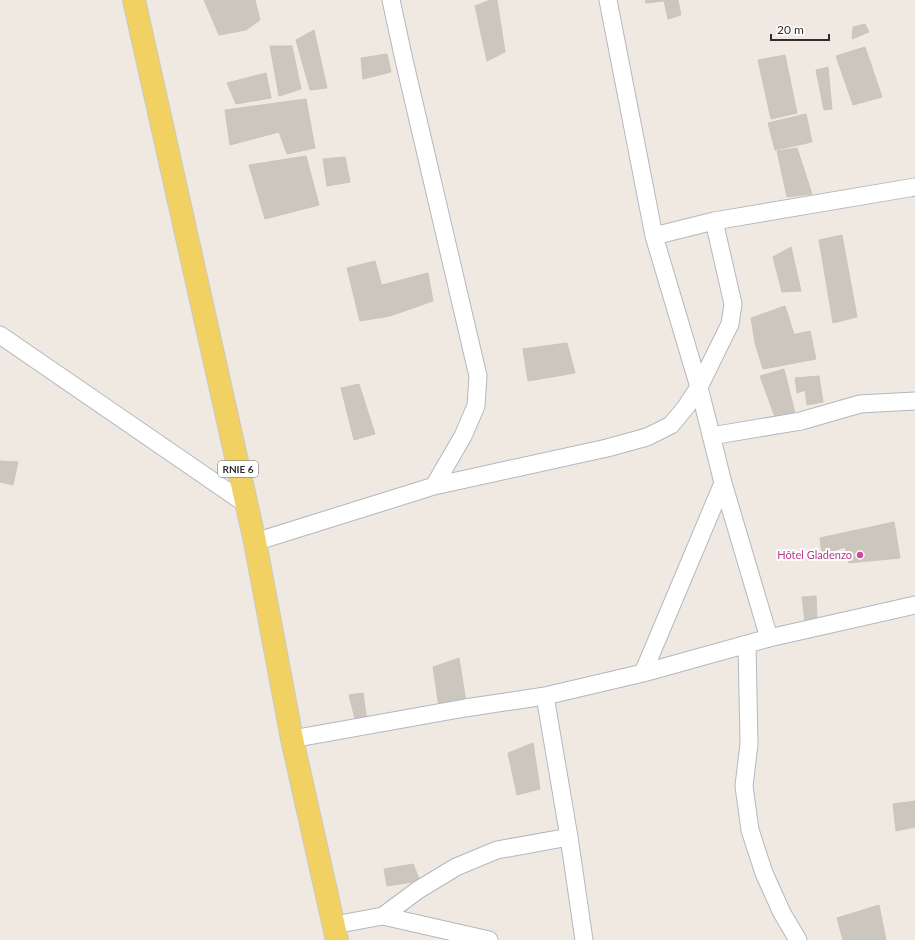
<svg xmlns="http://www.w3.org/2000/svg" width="915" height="940" font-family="Lato,sans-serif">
  <rect width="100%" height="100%" fill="#efe9e1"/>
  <path fill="#cbc7bf" stroke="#cbc5ba" d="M204,0H255L260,20L246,30L219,35Z
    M490,0H497L505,52L487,61L475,6Z
    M645,0H678L681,15L668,19L664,1L646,3Z
    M865,24L869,32L852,39L853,27Z
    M314,30L327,88L310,90L296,40Z
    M270,46H292L301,89L279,96Z
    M865,47L882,97L853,105L836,56Z
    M387,54L391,72L363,79L361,58Z
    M785,55L797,113L771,119L758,60Z
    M828,67L832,109L824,110L816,70Z
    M266,73L271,98L236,104L227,83Z
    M306,99L315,148L287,154L279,132L230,145L225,110Z
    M806,114L812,142L775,150L768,123Z
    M797,148L812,194L787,197L777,151Z
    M306,156L319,205L265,219L249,165Z
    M345,157L350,182L327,186L323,159Z
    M842,235L857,317L833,323L819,240Z
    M791,247L801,291L782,292L773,257Z
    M375,261L390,316L360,321L347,268Z
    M428,273L433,301L390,316L382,285Z
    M785,306L794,334L755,343L751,318Z
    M810,331L816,359L763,369L755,343Z
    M567,343L575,373L528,381L523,349Z
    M784,369L796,417L776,420L760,376Z
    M819,376L823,402L807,405L805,390L797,393L795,378Z
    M359,384L375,434L354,440L341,388Z
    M0,461L18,462L13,485L0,482Z
    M894,522L900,558L849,563L845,547L822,555L820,538Z
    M816,596L817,618L805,622L802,597Z
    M459,658L466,702L439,707L433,667Z
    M363,693L367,721L356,723L349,695Z
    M533,743L540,789L517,795L508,753Z
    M915,801V827L896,831L893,804Z
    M413,864L420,881L387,886L384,869Z
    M879,905L886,940H843L837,918Z"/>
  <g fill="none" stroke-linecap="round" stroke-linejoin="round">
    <defs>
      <path id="street" d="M391,0L404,60L478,376L476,406L463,436L434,486
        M608,0L654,236L699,387L723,483L643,673
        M654,236L714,221L909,188L915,187
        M0,335L246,504
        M711,436L801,421L860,404L915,401
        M723,483L769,638
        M255,542L434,486L607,448L647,437L671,425L686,407L699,387L730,324L733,304L714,221
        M747,644L749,744L744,786L750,830L764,873L782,913L798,940
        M545,696L569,837L584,940
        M292,739L465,708L545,696L643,673L769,638L915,605
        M383,916L418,890L456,867L497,850L569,837
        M334,925L383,916L489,940"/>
      <path id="primary" d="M134,0L255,542L292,739L337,940"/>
    </defs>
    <use href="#street" stroke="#b4b7c1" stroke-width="19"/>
    <use href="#primary" stroke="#c9c9c9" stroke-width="24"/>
    <use href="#street" stroke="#fff" stroke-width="17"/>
    <use href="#primary" stroke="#f2d163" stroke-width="22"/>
  </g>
  <circle fill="#d1479c" stroke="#fff" stroke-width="1.5" cx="860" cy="555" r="4"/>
  <g text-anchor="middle" stroke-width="4" stroke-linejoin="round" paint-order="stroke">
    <rect fill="#fff" stroke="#6d6d6d" stroke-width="1" x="218" y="461" width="40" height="16" rx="3"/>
    <g font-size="10" font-weight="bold" fill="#2e2e2e">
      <text x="238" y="473">RNIE 6</text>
    </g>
    <g font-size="11" fill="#b23c85" stroke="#fff" text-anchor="end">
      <text x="852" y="559">Hôtel Gladenzo</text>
    </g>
  </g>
  <path d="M771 34v6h58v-6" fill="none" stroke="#2e2e2e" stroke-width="2"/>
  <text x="777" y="34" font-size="12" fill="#2e2e2e" stroke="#ffffff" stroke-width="3" paint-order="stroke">20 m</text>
</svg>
